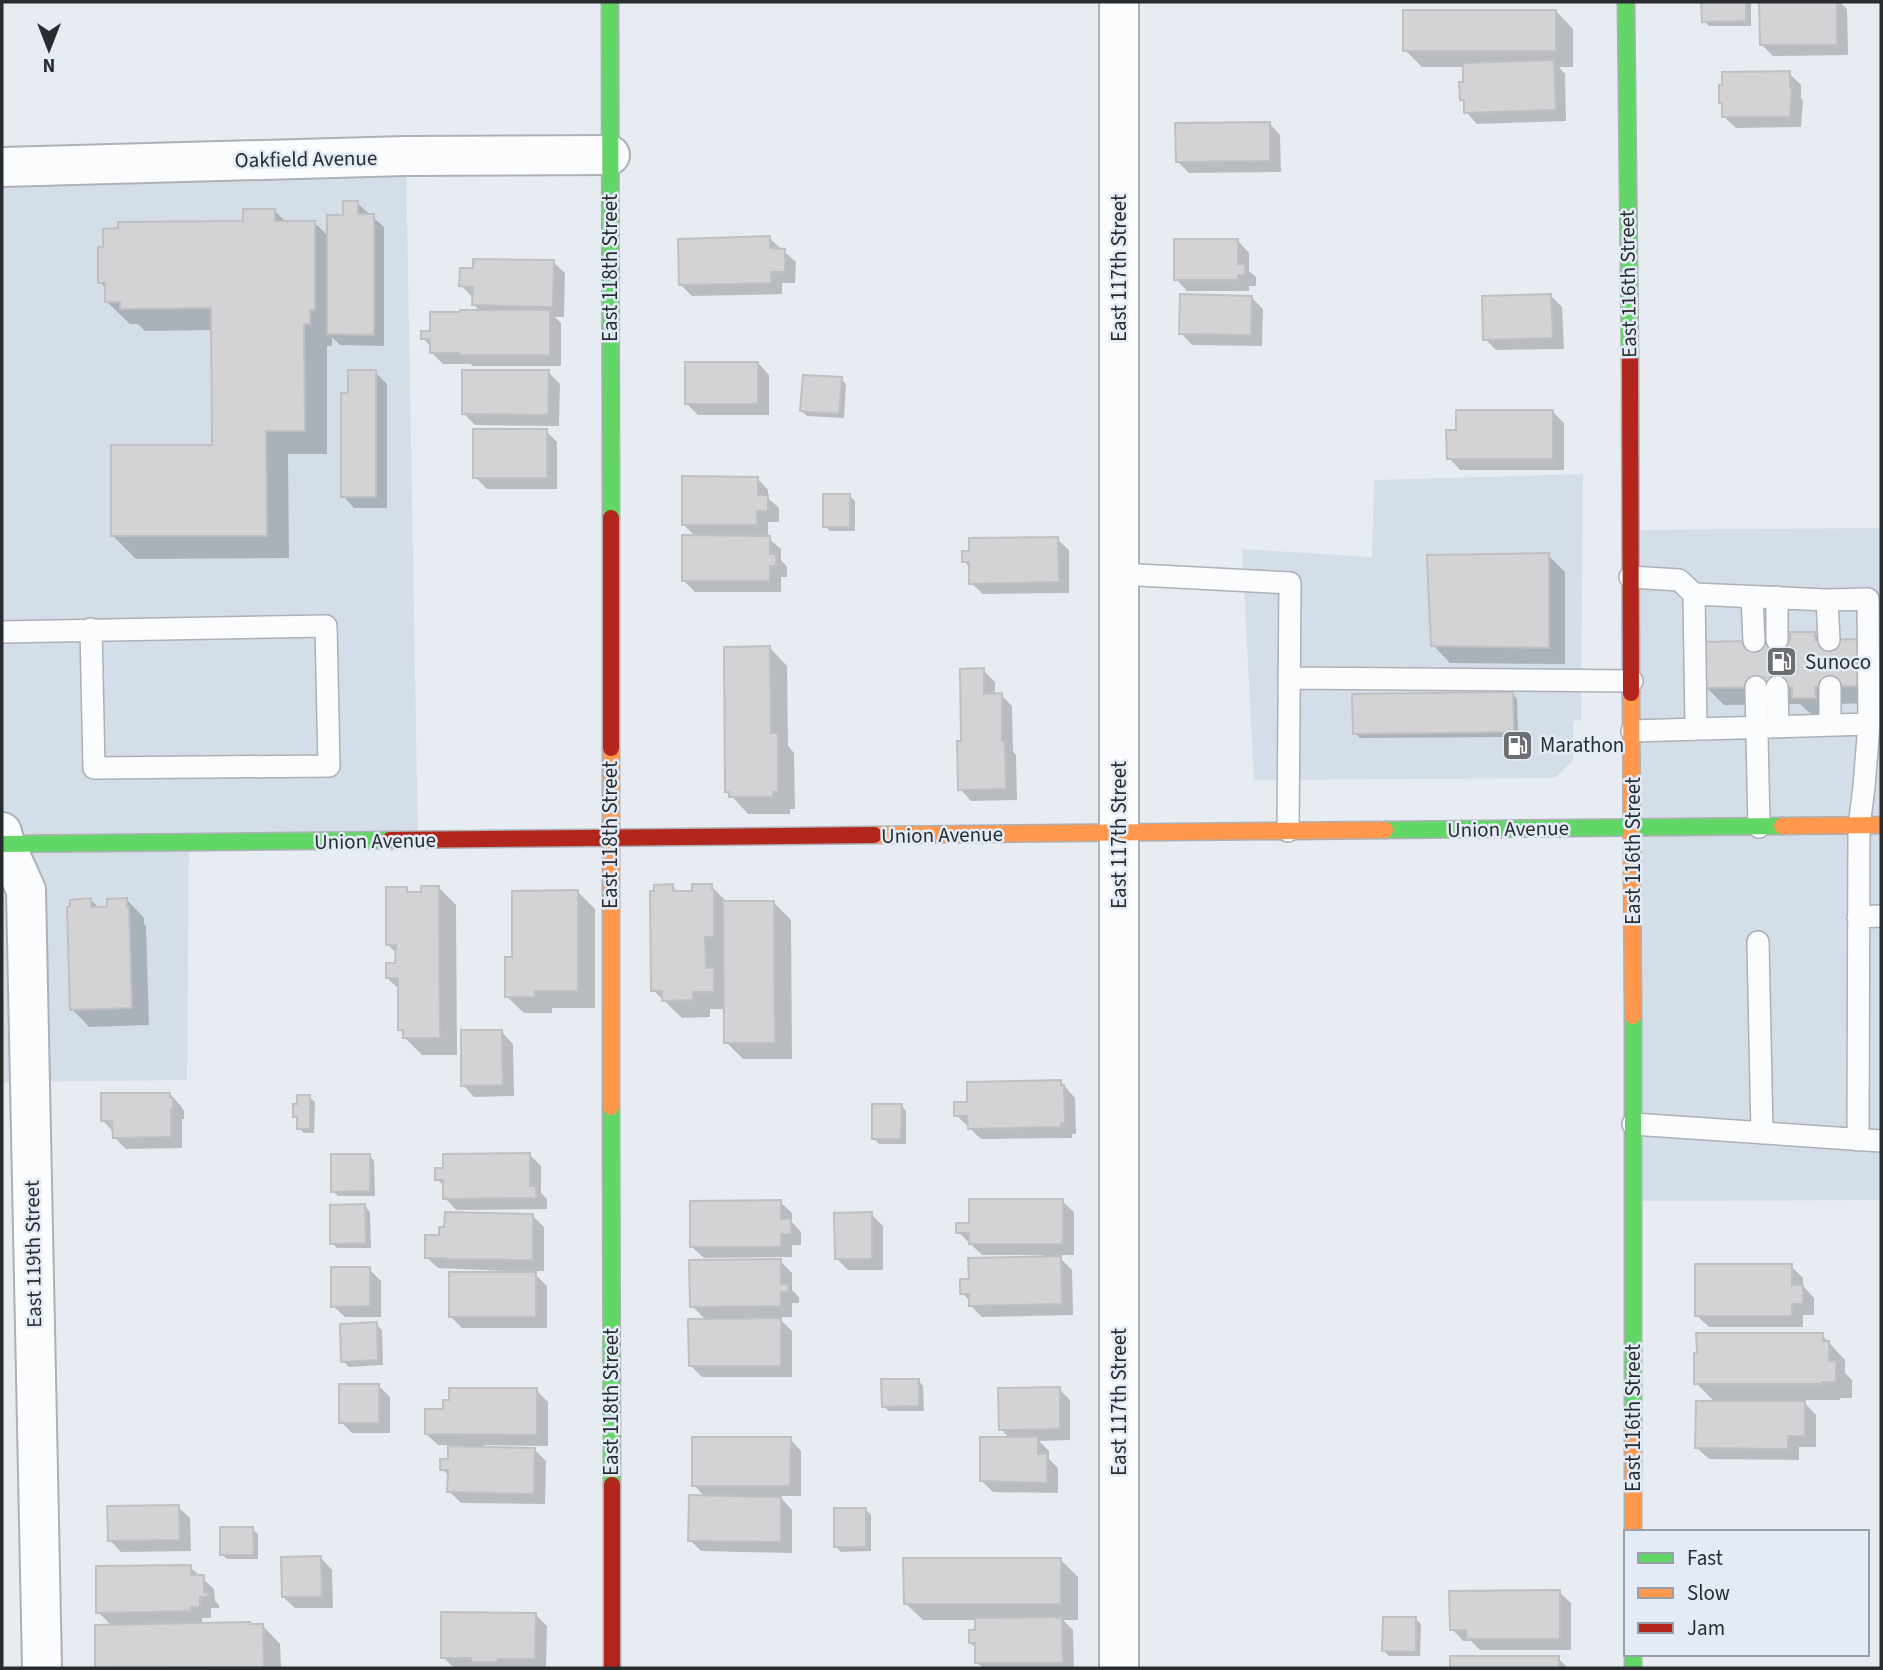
<svg xmlns="http://www.w3.org/2000/svg" width="1883" height="1670" font-family="'Source Sans 3',sans-serif">
  <rect width="100%" height="100%" fill="#e7ecf2"/>
  <path fill="#d4dee8" d="M406,156L418,840L189,843L187,1080L2,1082V167Z
    M1583,474L1581,720L1573,721V760L1555,778L1254,780L1242,549L1372,557L1374,480Z
    M1881,528V1200L1633,1201L1631,530Z"/>
  <path fill="#0003" d="M1703,2H1751V26H1709L1704,21Z
    M1761,2H1840L1847,9L1848,55L1773,56L1761,44Z
    M1556,11L1573,29V67H1559L1565,74L1566,121L1477,124L1466,112V103L1462,99L1465,84V67H1422L1405,50Z
    M1789,73L1801,85V98L1803,100L1801,127L1736,128L1724,117V106L1721,102Z
    M1269,123L1280,135L1281,172L1189,173L1178,162Z
    M357,203L384,227V346L340,345L332,337V346H327V454H288L289,558L136,559L113,536L214,447L213,330L145,331L138,324H130L106,301V289L100,282L275,211L286,222H314L329,237Z
    M769,238L796,262L795,283H782V294L692,296L681,285Z
    M1238,241L1249,253V271L1256,277V286H1249V291H1187L1176,279Z
    M553,262L565,273L564,317H555L561,323V366H472L471,364H443L431,352V347L423,338L481,312L474,305L472,297L461,285Z
    M1551,296L1562,307L1564,349L1496,350L1485,339Z
    M1251,297L1263,309L1262,346L1192,345L1181,333Z
    M758,363L769,375V415H698L687,404Z
    M375,372L387,384V508H354L343,496L350,395Z
    M548,372L560,384L559,426L475,425L464,414Z
    M841,379L846,384L844,418L807,416L802,411Z
    M1553,412L1564,423V470H1460L1449,458L1458,431Z
    M546,431L557,442V489H487L475,477Z
    M757,478L768,490V498L779,508V522H768V538L781,549V560L787,567V577H781V592H695L683,580L696,537L683,524Z
    M849,495L855,501V531H830L825,526Z
    M1057,539L1069,550V593L983,594L971,583V569L964,561Z
    M1548,555L1565,572V664L1450,663L1433,645Z
    M1815,634L1876,703L1832,704V715H1812L1800,704L1724,705L1706,687L1792,642Z
    M770,648L787,666L788,746L794,753L795,809H790V814H748L727,791Z
    M983,670L995,682V695H1001L1012,706L1013,751L1016,755L1017,800L971,801L960,789L963,742Z
    M1512,693L1517,699L1518,737L1360,738L1355,733Z
    M672,886L679,893H694L711,886L727,902H773L791,920L792,1059H743L726,1042L725,1009H710V1017L682,1018L653,990Z
    M406,888L412,894H423L439,888L456,905L457,1055H422L405,1038V1035L400,1030V990L387,978L397,965V954L388,945Z
    M578,892L595,909V1008H552V1013H524L506,996L513,959Z
    M91,900L100,909H109L127,900L144,918V924L146,926L149,1025L89,1027L72,1009Z
    M502,1032L513,1044L514,1096L474,1097L463,1085Z
    M1061,1082L1075,1098L1076,1134H1072V1138L981,1139L956,1115L969,1104Z
    M170,1094L181,1106L184,1111V1119H182V1148L126,1149L114,1137V1132L103,1121Z
    M309,1097L315,1102L314,1133H304L299,1128V1121L294,1116L299,1105Z
    M901,1105L906,1111V1144H879L873,1138Z
    M369,1155L374,1161L375,1196H338L333,1191Z
    M530,1155L541,1166V1193L547,1199V1209L456,1210L445,1198V1187L437,1179Z
    M1062,1201L1074,1212V1255H1057L1072,1270L1073,1315L982,1317L970,1305V1301L962,1293L970,1281L1044,1258V1255H982L958,1232L970,1225Z
    M780,1202L792,1213V1222L801,1232V1245H792V1257L704,1258L692,1247Z
    M365,1206L370,1212L371,1248H337L332,1243Z
    M871,1214L883,1226V1270H848L837,1259Z
    M532,1215L544,1227V1271H532L547,1286V1328H462L450,1316L506,1274V1271L438,1268L426,1257L441,1237Z
    M780,1261L792,1273V1290L799,1297V1303H792V1317H778L792,1331V1377H702L690,1365L706,1320L692,1306Z
    M1791,1266L1803,1278V1286L1814,1298V1315H1803V1327H1709L1697,1316Z
    M369,1269L381,1281V1317H345L333,1306Z
    M376,1324L382,1330L383,1365L349,1367L343,1361Z
    M1822,1335L1845,1360V1373L1852,1380V1398H1840V1400H1802L1816,1415V1447H1799V1460L1709,1459L1697,1448L1716,1403L1696,1383Z
    M918,1380L923,1386L924,1411H889L883,1406Z
    M378,1385L390,1397V1433H352L341,1422Z
    M1059,1389L1070,1400V1440L1039,1441L1049,1451V1459L1058,1468V1493L993,1492L981,1480L1010,1439L1001,1429Z
    M536,1390L548,1402V1446L484,1445V1449H534L546,1461L545,1504L461,1503L449,1491V1476L442,1469L449,1461V1445H438L426,1434L445,1411Z
    M790,1439L801,1451V1496H779L792,1510V1553L701,1551L690,1540L705,1497L694,1485Z
    M178,1507L190,1518L191,1551L121,1552L110,1540Z
    M865,1509L871,1515V1551L841,1552L836,1547Z
    M252,1529L258,1534V1559H227L221,1554Z
    M321,1558L332,1570L333,1608H295L283,1597Z
    M1060,1559L1078,1577V1620H1063L1073,1630L1074,1668H983L977,1663V1649L970,1643L977,1632V1620H923L905,1603Z
    M190,1567L214,1589L215,1601L219,1605V1608H211V1618H202V1625L263,1626L280,1644L281,1668H97L96,1627L112,1626L98,1612Z
    M1559,1592L1571,1603V1650H1480L1471,1641H1463L1452,1629Z
    M535,1614L547,1626L546,1668H454L443,1657Z
    M1416,1619L1421,1624L1420,1656H1389L1384,1651Z
    M1452,1658H1558L1568,1668H1452Z"/>
  <path fill="#d3d3d5" stroke="#c0bfc2" stroke-width="2" d="M1701,2H1746V21L1702,22Z
    M1759,2H1837V45H1760Z
    M1403,10H1556V51H1403Z
    M1554,60L1556,110L1464,113V100H1460L1459,82H1463V63Z
    M1790,71V87H1792L1790,117H1722V103H1719V85H1722V72Z
    M1270,122V161L1176,162L1175,123Z
    M343,201H358V214H374V335L327,334V215H343Z
    M243,209H275V221H315V310H310V324H304L305,431H266L267,536H111V445H212L211,308L120,309V302H105V283H98V247H103V229L118,228V222L243,221Z
    M770,236V248L785,249V272H771V283L679,285L678,239Z
    M1174,239H1238V264H1245V275H1238V280H1174Z
    M473,259L554,260L553,307L472,305L473,287L459,286L460,268H473Z
    M1180,294L1252,296L1251,335L1179,334Z
    M1551,294L1553,338L1483,340L1482,296Z
    M460,310H550V355H459V353H430V339H421V331H430V312H460Z
    M685,362H758V404H685Z
    M348,370H376V497H341V393H348Z
    M462,370H549L548,415L462,414Z
    M803,375L842,377L839,414L800,411Z
    M1456,410H1553V459H1447L1446,430H1456Z
    M473,429H547V478H473Z
    M682,476L758,477V495H768V511H757V525H682Z
    M823,494H850V527H823Z
    M682,535L770,536V554H776V566H770V581H682Z
    M1058,537L1059,582L969,584V562H962V551H969V538Z
    M1549,553V648L1431,646L1427,555Z
    M1790,632H1815V640L1859,639V686L1815,687L1816,698H1792V687L1705,688L1704,642L1790,640Z
    M770,646L771,733H778V792H773V797H729V792H725L724,647Z
    M984,668V694L1002,693V741H1005L1006,789L958,790L957,741H961L960,669Z
    M1513,692L1514,732L1353,734L1352,694Z
    M673,884V891H692V884H712V890H714V937H705L706,968L714,967V992H693V1000L662,1001V991H651L650,891H654V885Z
    M421,886H439L440,1038H403V1030H398V978H386V963H395L396,945H386V887H407V892H421Z
    M578,890V991H535V997H505V957H512V891Z
    M91,898V907H107V899L127,898V907H129L132,1008L70,1010L67,907L70,906V900Z
    M723,901H774L775,1043H724Z
    M461,1030H502L503,1085L461,1086Z
    M1061,1080V1085H1064L1065,1123H1061V1127L968,1129L967,1116H954V1102H967V1082Z
    M101,1093H170V1098H173V1109H171V1137L113,1138L112,1121H101Z
    M297,1095H310V1129H297V1117H293V1104H297Z
    M872,1104H902L901,1139H872Z
    M530,1153V1186H536V1198L443,1199V1180H435V1168H443V1154Z
    M331,1154H370V1191L331,1192Z
    M969,1199H1063V1244H969V1233H956V1223H969Z
    M781,1200V1219H791V1234H781V1247H690V1201Z
    M365,1204L366,1243L330,1244V1205Z
    M445,1212L533,1214V1260L446,1259V1258H425V1235H439V1227H444Z
    M872,1212V1259H835L834,1213Z
    M1061,1256L1062,1304L969,1306V1294H960V1279H969L968,1258Z
    M781,1259V1284H788V1292H781V1306L690,1307L689,1260Z
    M1695,1264H1792V1285H1803V1304H1792V1316H1695Z
    M331,1267H370V1306L331,1307Z
    M449,1272H536V1317H449Z
    M781,1318V1366H689L688,1319Z
    M377,1322L378,1360L341,1362L340,1324Z
    M1696,1333H1823V1341H1829V1361H1836V1382H1823V1384H1694V1353H1697Z
    M881,1379H919V1406L882,1407Z
    M339,1384H379V1423H339Z
    M1060,1387V1429L999,1430L998,1388Z
    M449,1388H537V1435L425,1434V1409H443V1400H449Z
    M1696,1401H1805V1436H1788V1449L1695,1448Z
    M692,1437H791L790,1486H692Z
    M980,1437H1038V1454H1047V1483L980,1481Z
    M448,1446L535,1448L534,1494L447,1492L448,1470H440V1459H448Z
    M689,1495L781,1497V1542L688,1541Z
    M179,1505L180,1540L108,1541L107,1506Z
    M834,1508H866V1547H834Z
    M220,1527H253L254,1555H220Z
    M321,1556L322,1597H282L281,1557Z
    M903,1558H1061V1604H904Z
    M191,1565V1575H204V1592H208V1597H200V1607H191V1611L96,1613V1566Z
    M1560,1590V1639H1466V1630H1450L1449,1591Z
    M441,1612L536,1613L535,1659H498V1662H471V1658H441Z
    M1062,1617L1063,1663H975V1643H969V1630H975V1618Z
    M1383,1617H1416V1652L1382,1651Z
    M250,1622V1624H263L264,1667L95,1668V1625Z
    M1450,1656H1559V1668H1450Z"/>
  <g fill="none" stroke-linecap="round" stroke-linejoin="round">
    <defs>
      <path id="lane" d="M1119,574L1290,583L1288,831
        M1630,577L1679,580L1694,594L1827,600L1868,599L1869,724L1864,787L1859,826L1858,1140
        M1694,594L1696,729
        M1752,597L1754,641
        M1827,600L1829,640
        M2,632L326,626L329,766L94,768L91,629
        M1777,640V597
        M1289,678L1632,681
        M1756,687L1759,827
        M1777,687L1778,726
        M1830,724V687
        M1632,731L1869,724
        M1858,917L1881,916
        M1758,942L1762,1133
        M1633,1124L1881,1141"/>
      <path id="street" d="M2,167L406,156L610,155
        M2,832L5,844L26,890L42,1668
        M1119,1668V2"/>
      <path id="fast" d="M610,2L611,518
        M1626,2L1630,360
        M1385,830L1782,826
        M2,844L390,840
        M1633,1016V1432
        M611,1107L612,1485
        M1633,1654V1668"/>
      <path id="slow" d="M1631,693L1633,1016
        M611,748V1107
        M1782,826L1881,825
        M874,835L1385,830
        M1633,1432V1532"/>
      <path id="jam" d="M1630,360L1631,693
        M611,518V748
        M390,840L874,835
        M612,1485V1668"/>
    </defs>
    <use href="#lane" stroke="#adb0b4" stroke-width="24"/>
    <use href="#street" stroke="#adb0b4" stroke-width="42"/>
    <use href="#fast" stroke="#adb0b4" stroke-width="19"/>
    <use href="#slow" stroke="#adb0b4" stroke-width="19"/>
    <use href="#jam" stroke="#adb0b4" stroke-width="19"/>
    <use href="#lane" stroke="#fbfcfd" stroke-width="21"/>
    <use href="#street" stroke="#fbfcfd" stroke-width="38"/>
    <use href="#fast" stroke="#63d668" stroke-width="16"/>
    <use href="#slow" stroke="#ff974d" stroke-width="16"/>
    <use href="#jam" stroke="#b3261e" stroke-width="16"/>
  </g>
  <defs>
    <symbol id="fuel-square" viewBox="-11 -11 22 22"><rect x="-9" y="-9" width="18" height="18" rx="4" fill="#6b6f73" stroke="#e3ecf6"/><path d="M-5.5-6h7V0h2V4h1.3V-2.5L3-4.5l.8-.8L6-3V5H2.5V1h-1V6h-7ZM-4.2-4.7v3.2H.2V-4.7Z" fill="#fff"/></symbol>
  </defs>
  <g fill-rule="evenodd">
    <use href="#fuel-square" x="1764" y="644" width="35" height="35"/>
    <use href="#fuel-square" x="1500" y="728" width="35" height="35"/>
  </g>
  <g text-anchor="middle" stroke-width="5" stroke-linejoin="round" paint-order="stroke">
    <g font-size="21" fill="#282c2f" stroke="#e3ecf6">
      <text transform="translate(306 159) rotate(-1)" y="7">Oakfield Avenue</text>
      <text transform="translate(610 268) rotate(-90)" y="7">East 118th Street</text>
      <text transform="translate(1119 268) rotate(-90)" y="7">East 117th Street</text>
      <text transform="translate(1628 284) rotate(-91)" y="7">East 116th Street</text>
      <text transform="translate(1508 829) rotate(-1)" y="7">Union Avenue</text>
      <text transform="translate(610 835) rotate(-90)" y="7">East 118th Street</text>
      <text transform="translate(942 835) rotate(-1)" y="7">Union Avenue</text>
      <text transform="translate(1119 835) rotate(-90)" y="7">East 117th Street</text>
      <text transform="translate(375 841) rotate(-1)" y="7">Union Avenue</text>
      <text transform="translate(1633 851) rotate(-90)" y="7">East 116th Street</text>
      <text transform="translate(33 1254) rotate(-91)" y="7">East 119th Street</text>
      <text transform="translate(611 1402) rotate(-90)" y="7">East 118th Street</text>
      <text transform="translate(1119 1402) rotate(-90)" y="7">East 117th Street</text>
      <text transform="translate(1633 1418) rotate(-90)" y="7">East 116th Street</text>
    </g>
    <g font-size="21" fill="#282c2f" stroke="#e3ecf6" text-anchor="start">
      <text x="1805" y="669">Sunoco</text>
      <text x="1540" y="752">Marathon</text>
    </g>
  </g>
  <rect width="1883" height="1670" fill="none" stroke="#282c2f" stroke-width="7"/>
  <rect x="1624" y="1530" width="245" height="126" fill="#e3ecf6" stroke="#989fa6" stroke-width="2"/>
  <rect x="1638" y="1553" width="35" height="10" fill="#63d668" stroke="#989fa6" stroke-width="2"/>
  <text x="1687" y="1565" font-size="21" fill="#282c2f">Fast</text>
  <rect x="1638" y="1588" width="35" height="10" fill="#ff974d" stroke="#989fa6" stroke-width="2"/>
  <text x="1687" y="1600" font-size="21" fill="#282c2f">Slow</text>
  <rect x="1638" y="1623" width="35" height="10" fill="#b3261e" stroke="#989fa6" stroke-width="2"/>
  <text x="1687" y="1635" font-size="21" fill="#282c2f">Jam</text>
  <g transform="translate(49 49) rotate(180)" stroke="#e3ecf6" stroke-width="5" paint-order="stroke">
  <path d="M0-5L12 26L0 18L-12 26Z" fill="#282c2f"/>
  <text y="-10" font-size="19" font-weight="bold" text-anchor="middle" fill="#282c2f">N</text>
  </g>
</svg>
